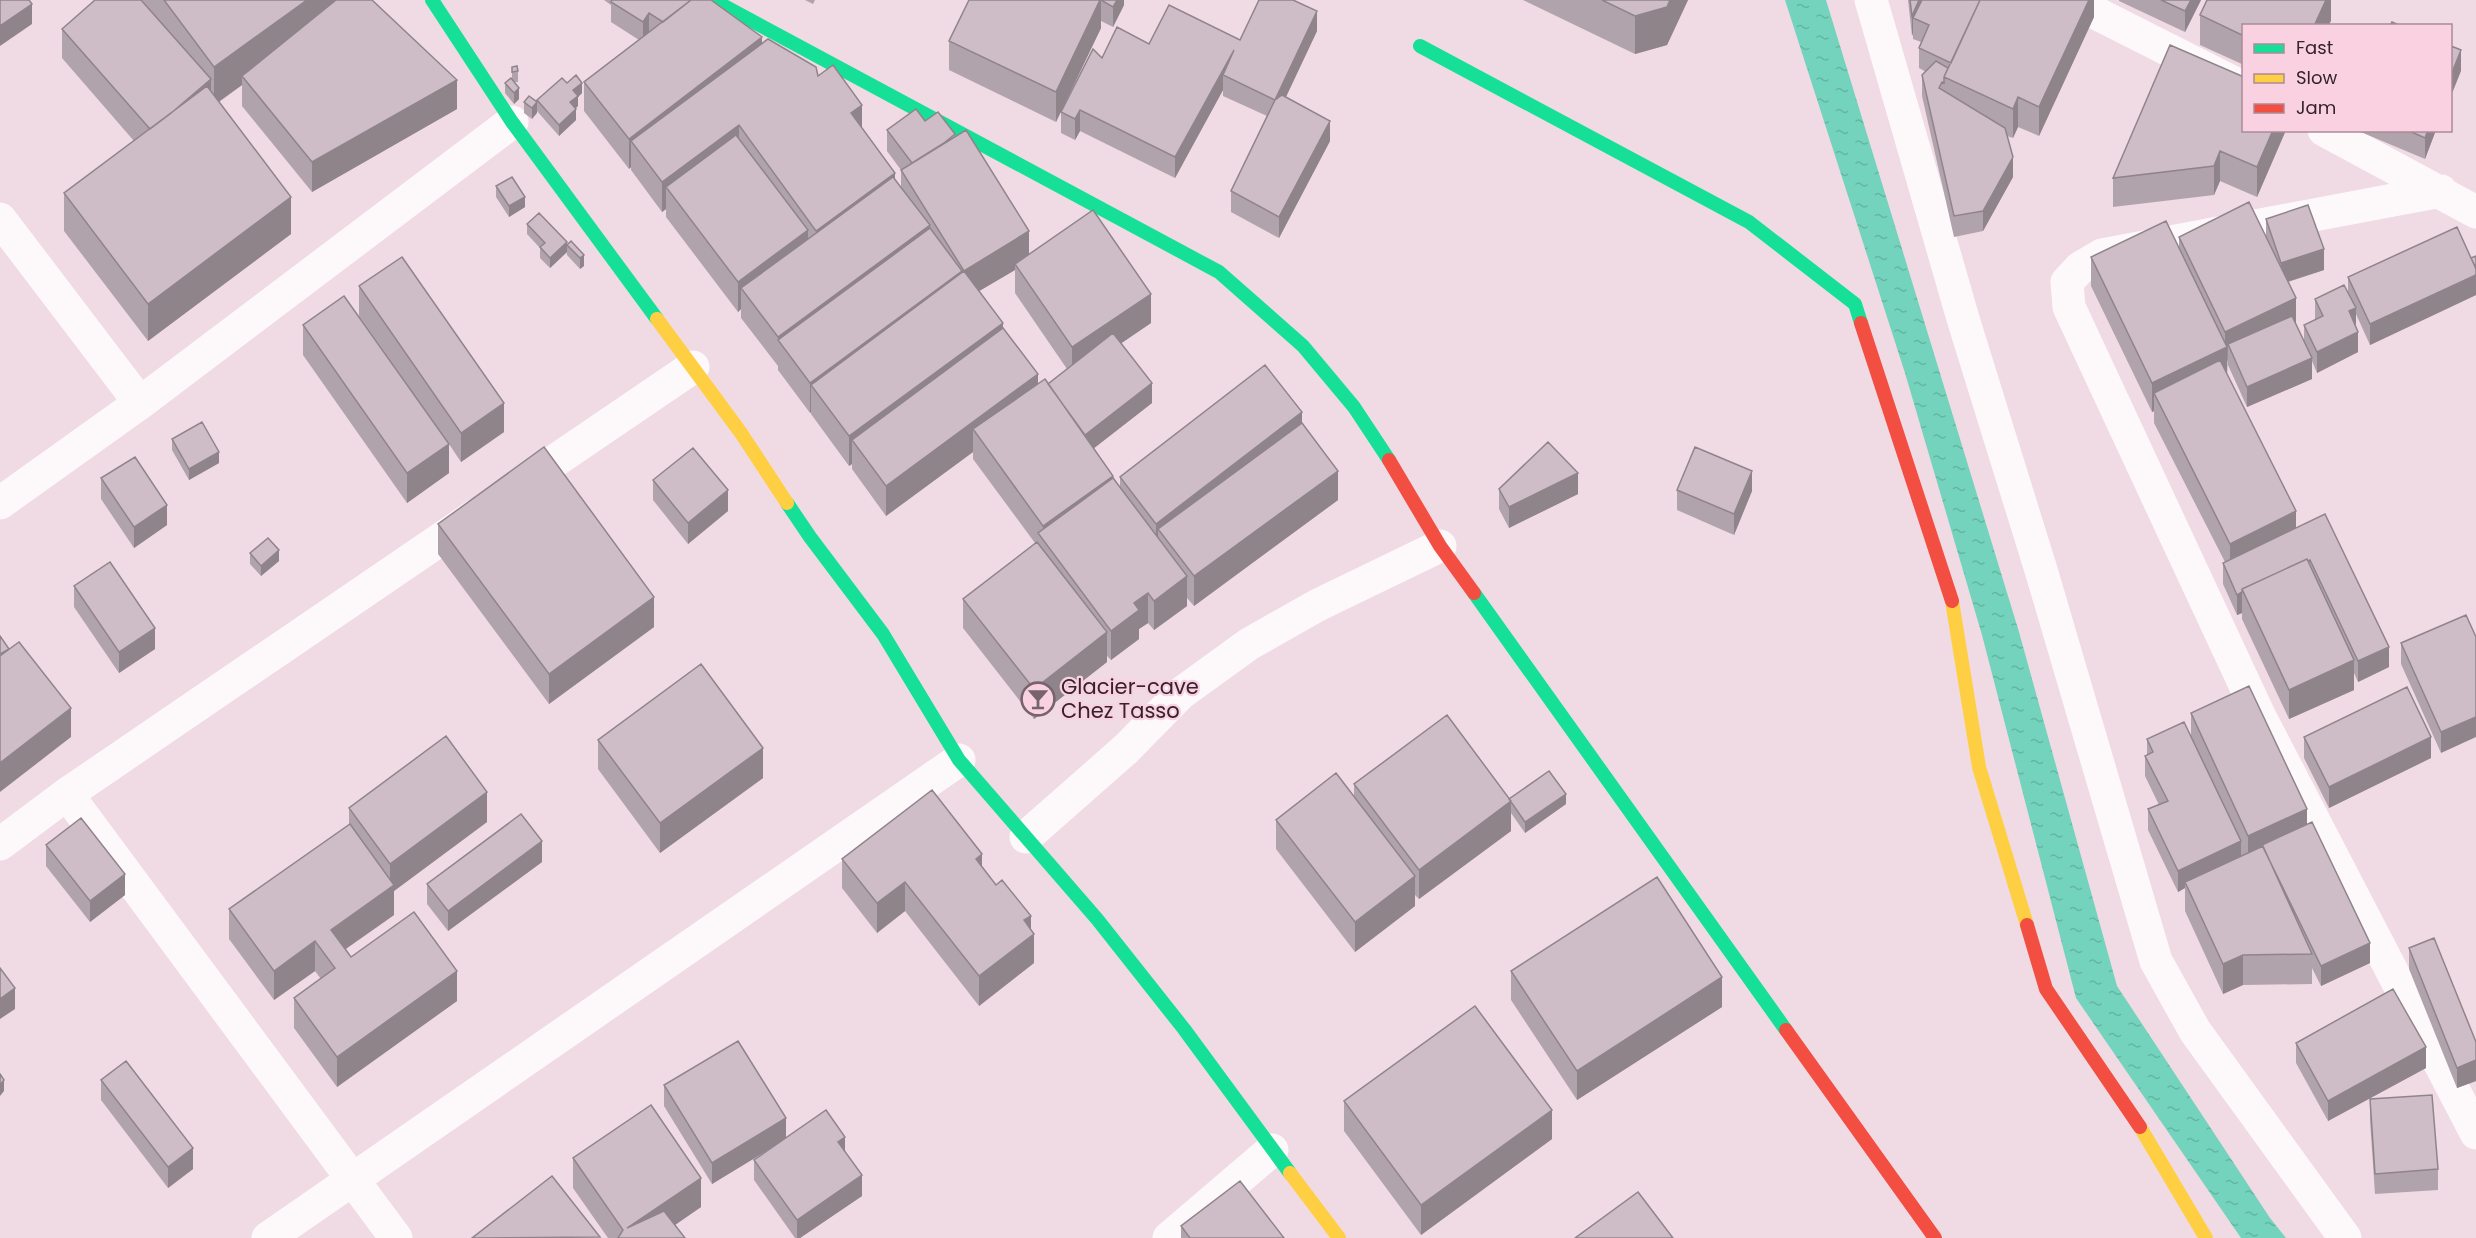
<svg xmlns="http://www.w3.org/2000/svg" width="2476" height="1238" font-family="Poppins,sans-serif">
  <defs>
    <pattern id="water-ripples" width="26" height="14" patternUnits="userSpaceOnUse" patternTransform="scale(1.5)"><rect width="26" height="14" fill="#73d3bc"/><path d="M2 4q2-2 4 0t4 0M15 11q2-2 4 0t4 0" fill="none" stroke="#64b5a2"/></pattern>
  </defs>
  <rect width="100%" height="100%" fill="#f0dae3"/>
  <path fill="url(#water-ripples)" d="M1785,0H1826L2019,632L2117,986L2270,1218L2286,1238H2241L2076,998L1982,635L1905,373Z"/>
  <g fill="none" stroke-linecap="round" stroke-linejoin="round">
    <path stroke="#fdf9fb" stroke-width="33" d="M1871,0L1964,322L2041,570L2156,961L2195,1031L2345,1238
      M2070,0L2244,88
      M2324,130L2476,212
      M2441,191L2102,255L2080,268L2067,282L2069,307L2259,715L2476,1133
      M0,219L140,403
      M518,486L693,367
      M0,503L140,403L512,122
      M67,794L396,1238
      M1026,837L1126,749L1180,694L1249,644L1318,605L1440,546
      M0,844L67,794L476,515
      M268,1238L959,760
      M1169,1238L1272,1150"/>
    <path stroke="#16e098" stroke-width="14" d="M432,0L512,122L657,319
      M713,0L1219,272L1303,346L1354,407L1389,460
      M1420,46L1749,222L1855,304L1861,323
      M787,503L810,537L883,634L959,760L1097,919L1184,1029L1290,1173
      M1474,593L1786,1030"/>
    <path stroke="#ffcf43" stroke-width="14" d="M657,319L741,433L787,503
      M1952,601L1979,767L2027,925
      M2140,1127L2206,1238
      M1290,1173L1339,1238"/>
    <path stroke="#f24e42" stroke-width="14" d="M1861,323L1952,601
      M1389,460L1440,546L1474,593
      M2027,925L2046,989L2140,1127
      M1786,1030L1935,1238"/>
  </g>
  <path fill="#b1a3ab" fill-rule="evenodd" d="M95,0H372L457,109L312,192L242,106V85L219,102L291,234L148,341L64,231V193L134,141L62,58V29Z
    M604,0H711L762,43L818,76L862,128L901,188V170L887,151V130L925,121L955,136L1029,254L1151,323L1121,343L1152,403L1094,448L1120,487V477L1302,423L1338,500L1194,606L1187,598V606L1154,630L1148,623L1139,629V639L1111,660L1107,656V662L1034,719L963,628V599L1035,543L973,459V452L886,516L852,469V464L849,466L811,414V412L810,413L778,370V366L741,318V309L738,312L666,217V209L662,212L631,170V167L629,169L584,111V82L639,40L611,22V5ZM1015,270V293L1067,369L1048,384H1038L979,291Z
    M805,0H815L813,4Z
    M969,0H1124V5L1113,27L1101,21V28L1056,122L949,70V41Z
    M1523,0H1688L1667,45L1635,54Z
    M1908,0H2094V17L2039,136L2018,127L2013,138L2007,136L2013,177L1983,231L1954,237L1922,96V75L1926,72L1919,68V48L1921,42L1913,39V33L1912,36Z
    M2119,0H2201L2185,32L2119,1Z
    M2326,0H2331V21L2244,26V65L2200,45V15Z
    M1317,31L1286,97L1330,141L1279,238L1231,212V191L1267,116L1223,96V90L1175,178L1080,131L1075,140L1061,133V112L1102,58L1149,44L1240,40Z
    M512,67L518,71V82H515L519,99L514,104L505,93V83L512,80Z
    M567,83L582,93L578,97V106L576,108V120L559,136L537,111L532,119L524,113V102H537V100Z
    M2286,130L2257,197L2220,181L2214,195L2113,207V178Z
    M2356,130H2436L2425,159Z
    M496,186L525,207L509,217L496,197Z
    M2266,219L2324,270L2288,282L2296,323L2304,342V325L2315,320V299L2348,293V277L2471,258L2476,256V295L2370,345L2356,314V326L2358,352L2317,373L2312,361V379L2247,407L2228,365V360L2227,361V374L2296,528L2389,667L2358,682L2354,673V690L2289,719L2242,619V613L2237,615L2223,584V563L2225,562L2154,423V411L2152,412L2091,286V257L2179,247V237H2266Z
    M527,224L567,252L550,268L540,258V248L527,234Z
    M567,245L584,255V266L580,269L567,255Z
    M359,286L504,432L461,462L449,444V473L407,503L303,355V325L411,390L359,316Z
    M172,439L219,463L189,480L172,450Z
    M101,478L167,525L134,548L101,499Z
    M653,480L728,511L688,544L653,500Z
    M1499,489L1578,494L1509,528L1499,509Z
    M1677,490L1752,491L1734,535L1677,510Z
    M438,524L654,627L549,704L438,554Z
    M250,553L279,561L261,576L250,564Z
    M74,586L155,649L119,673L74,607Z
    M2476,637L2441,753L2401,664V643Z
    M2191,713L2307,824L2370,963L2321,986L2312,968V984L2243,985L2223,994L2185,911V888L2178,892L2148,830V809L2159,805L2145,776V756L2147,755V739L2191,736Z
    M2304,737L2431,758L2329,808L2304,758Z
    M598,740L763,778L660,853L598,769Z
    M1354,784L1509,799L1566,804L1525,833L1511,813V831L1419,899L1415,895V906L1355,952L1276,849V820L1354,797Z
    M349,808L487,822L394,891V915L346,949L351,957L457,1001L337,1087L294,1028V998L321,979L315,971L274,1000L229,939V909L349,825Z
    M46,845L125,895L90,922L46,866Z
    M842,859L982,867L1031,929L1034,963L979,1006L905,911L877,933L842,888Z
    M542,862L448,931L427,904V884Z
    M2409,948L2476,1042V1081L2457,1088L2409,969Z
    M1511,971L1722,1007L1577,1100L1511,1000Z
    M2296,1043L2426,1068L2328,1121L2296,1063Z
    M101,1080L193,1169L168,1188L101,1100Z
    M664,1085L786,1137L845,1150L862,1196L800,1238H795L754,1180V1160L772,1147L712,1184L664,1106Z
    M2370,1099L2438,1169V1190L2375,1194L2370,1120Z
    M1344,1101L1552,1139L1421,1235L1344,1131Z
    M573,1158L701,1207L675,1225L685,1238H608L573,1188Z
    M1181,1226L1284,1238H1181Z"/>
  <path fill="#90848b" d="M307,0H359L242,76V85L214,105V67Z
    M1100,0H1101V28L1056,122V92Z
    M1117,0H1124V5L1113,27V7Z
    M1670,0H1688L1667,45L1635,54V16Z
    M1919,0H1929L1913,18V33L1912,36V16Z
    M2089,0H2094V17L2039,136V107Z
    M2191,0H2201L2185,32V11Z
    M2326,0H2331V21L2328,26H2314Z
    M32,4V24L0,46V26Z
    M1317,11V31L1275,120V100Z
    M649,13V33L643,42V22Z
    M762,37V67L631,141V167L629,169V139Z
    M1234,50L1223,75V90L1175,178V157Z
    M2461,50V71L2451,96V75Z
    M211,79V108L151,130Z
    M457,80V109L312,192V162Z
    M582,83V93L578,97V106L570,113V102L573,90Z
    M519,88V99L514,104V93Z
    M2018,97V127L2013,138V109Z
    M537,102V113L532,119V108Z
    M862,105V134L851,113Z
    M576,109V120L559,136V125Z
    M1080,110V131L1075,140V119Z
    M1330,121V141L1279,238V217Z
    M739,125V154L666,187V209L662,212V182Z
    M2273,130H2286L2257,197V167Z
    M2428,130H2436L2425,159V138Z
    M2220,151V181L2214,195V166Z
    M2013,157V177L1983,231V211Z
    M895,173V203L816,261V231Z
    M291,197V234L148,341V304Z
    M525,197V207L509,217V206Z
    M930,225V255L778,340V366V337Z
    M808,230V260L741,288V309L738,312V282Z
    M1029,231V261L1015,264V270L964,300V271Z
    M567,242V252L550,268V258Z
    M2324,249V270L2281,284V263Z
    M584,255V266L580,269V258Z
    M962,271V300L811,385V412L810,413V383Z
    M2476,275V295L2370,345V324Z
    M1151,294V323L1072,377V347Z
    M2296,298V328L2228,344L2227,377L2154,393V411L2152,412V383L2225,348V332Z
    M2356,308V328L2349,311Z
    M1003,323V353L852,440V464L849,466V436Z
    M2358,332V352L2317,373V352Z
    M2312,358V379L2247,407V387Z
    M1038,374V404L973,429V452L886,516V486Z
    M1152,383V403L1084,456V435Z
    M504,403V432L461,462V433Z
    M1302,412V441L1158,529V552L1156,553V524Z
    M449,444V473L407,503V473Z
    M219,452V463L189,480V469Z
    M1338,471V500L1194,606V576Z
    M1752,471V491L1734,535V514Z
    M1578,473V494L1509,528V507Z
    M1113,476V505L1043,541V526Z
    M728,490V511L688,544V523Z
    M167,505V525L134,548V527Z
    M2296,511V541L2230,573V544Z
    M279,550V561L261,576V566Z
    M1187,576V606L1154,630V601Z
    M2242,592V613L2237,615V595Z
    M1148,593V623L1139,629V639L1111,660V631L1134,603Z
    M654,597V627L549,704V674Z
    M155,628V649L119,673V652Z
    M1107,632V662L1034,719V689Z
    M2389,647V667L2358,682V661Z
    M2354,660V690L2289,719V690Z
    M71,708V737L0,792V763Z
    M2476,717V737L2441,753V732Z
    M2431,737V758L2329,808V787Z
    M763,748V778L660,853V823Z
    M487,792V822L394,891V915L331,959V930L390,888V864Z
    M1566,794V804L1525,833V822Z
    M1511,801V831L1419,899V870Z
    M2307,809V838L2248,866V836Z
    M542,841V862L448,931V911Z
    M2241,841V862L2185,882V888L2178,892V871Z
    M982,854V884L976,859Z
    M125,874V895L90,922V901Z
    M1415,876V906L1355,952V922Z
    M905,882V911L877,933V903Z
    M1031,916V936L1034,934V963L979,1006V976L1024,920Z
    M315,941V971L274,1000V971Z
    M2370,943V963L2321,986V966Z
    M2243,955V985L2223,994V964Z
    M457,971V1001L337,1087V1057Z
    M1722,977V1007L1577,1100V1071Z
    M15,988V1009L0,1019V999Z
    M2426,1047V1068L2328,1121V1101Z
    M2476,1060V1081L2457,1088V1068Z
    M4,1080V1091L0,1096V1085Z
    M1552,1110V1139L1421,1235V1205Z
    M786,1118V1139L712,1184V1163Z
    M845,1137V1157L838,1142Z
    M193,1148V1169L168,1188V1167Z
    M862,1175V1196L800,1238H797V1220Z
    M701,1178V1207L656,1238L627,1228Z"/>
  <path fill="#cebdc7" stroke="#90848b" stroke-width="1.5" d="M0,0H29L32,4L0,26Z
    M95,0H141L211,79L170,114L150,129L62,29Z
    M164,0H307L214,67Z
    M336,0H372L457,80L312,162L242,76Z
    M612,0H691L663,22L649,13L643,22L611,2Z
    M691,0H711L762,37L629,139L584,82Z
    M969,0H1100L1056,92L949,41Z
    M1101,0H1117L1113,7Z
    M1259,0H1293L1317,11L1275,100L1282,95L1330,121L1279,217L1231,191L1275,100L1223,75L1234,50L1175,157L1080,110L1075,119L1061,112L1093,49L1102,58L1117,27L1149,44L1169,5L1240,40Z
    M1602,0H1670L1667,7L1635,16Z
    M1910,0H1919L1912,16Z
    M1922,0H1980L1951,63L1919,48L1929,25L1913,18Z
    M1980,0H2089L2039,107L2018,97L2013,109L1944,77Z
    M2161,0H2191L2185,11Z
    M2207,0H2326L2314,26H2244V36L2200,15Z
    M2392,22L2401,26H2390Z
    M768,39L816,67L818,76L833,65L862,105L851,113L895,173L816,231L739,125L662,182L631,141Z
    M2170,45L2244,77V130H2273L2257,167L2220,151L2214,166L2113,178Z
    M2451,46L2461,50L2451,75Z
    M1936,61L1948,68L1944,77V83L1942,82L1939,88L2005,128L2013,157L1983,211L1954,216L1922,75Z
    M517,66L518,71L512,72V67Z
    M576,75L582,83L573,90L578,96L570,102L576,109L559,125L537,100L562,78L567,83Z
    M511,78L519,88L514,93L505,83Z
    M207,86L291,197L148,304L64,193Z
    M529,96L537,102L532,108L524,102Z
    M916,109L925,121L938,112L955,134L944,143L912,163L887,130Z
    M966,130L1029,231L964,271L901,170Z
    M2407,130H2428L2425,138Z
    M736,135L808,230L738,282L666,187Z
    M512,177L525,197L509,206L496,186Z
    M893,177L930,225L778,337L741,288Z
    M2249,202L2296,298L2225,332L2179,237Z
    M2308,205L2324,249L2281,263L2266,219Z
    M1093,210L1151,294L1072,347L1015,264Z
    M539,213L567,242L550,258L540,247L545,243L527,224Z
    M2166,221L2227,347L2152,383L2091,257Z
    M2457,227L2476,269V275L2370,324L2348,277Z
    M930,228L962,271L810,383L778,340Z
    M571,241L584,255L580,258L567,245Z
    M2476,256V268L2471,258Z
    M402,257L504,403L461,433L359,286Z
    M964,271L1003,323L849,436L811,385Z
    M2344,285L2356,308L2349,311L2358,332L2317,352L2304,325L2323,316L2315,299Z
    M344,296L449,444L407,473L303,325Z
    M2292,316L2312,358L2247,387L2228,344Z
    M1003,328L1038,374L886,486L852,440Z
    M1113,333L1152,383L1085,435L1048,384Z
    M2220,360L2296,511L2230,544L2154,393Z
    M1265,365L1302,412L1156,524L1120,477Z
    M1045,379L1113,476L1043,526L973,429Z
    M202,422L219,452L189,469L172,439Z
    M1302,423L1338,471L1194,576L1158,529Z
    M1548,442L1578,473L1509,507L1499,489Z
    M544,447L654,597L549,674L438,524Z
    M1695,447L1752,471L1734,514L1677,490Z
    M693,448L728,490L688,523L653,480Z
    M135,457L167,505L134,527L101,478Z
    M1113,478L1187,576L1154,601L1148,593L1134,603L1139,610L1111,631L1038,533Z
    M2325,514L2389,647L2358,661L2310,560L2308,561L2307,559L2242,589V592L2237,595L2223,563Z
    M268,538L279,550L261,566L250,553Z
    M1037,542L1107,632L1034,689L963,599Z
    M2307,559L2354,660L2289,690L2242,589Z
    M110,562L155,628L119,652L74,586Z
    M2466,615L2476,637V717L2441,732L2401,643Z
    M0,636L9,649L0,654Z
    M19,642L71,708L0,763V656Z
    M701,664L763,748L660,823L598,740Z
    M2249,686L2307,809L2248,836L2191,713Z
    M2407,687L2431,737L2329,787L2304,737Z
    M1447,715L1511,801L1419,870L1354,784Z
    M2184,722L2241,841L2178,871L2148,809L2168,801L2145,756L2153,752L2147,739Z
    M446,736L487,792L390,864L349,808Z
    M1549,771L1566,794L1525,822L1509,799Z
    M1336,773L1415,876L1355,922L1276,820Z
    M932,790L982,854L976,859L996,885L1002,880L1031,916L1024,920L1034,934L979,976L905,882L877,903L842,859Z
    M521,814L542,841L448,911L427,884Z
    M81,818L125,874L90,901L46,845Z
    M2312,822L2370,943L2321,966L2262,845Z
    M350,824L394,885L331,930L351,957L414,912L457,971L337,1057L294,998L335,968L315,941L274,971L229,909Z
    M2263,846L2312,954L2243,955L2223,964L2185,882Z
    M1657,877L1722,977L1577,1071L1511,971Z
    M2434,938L2476,1042V1060L2457,1068L2409,948Z
    M0,968L15,988L0,999Z
    M2393,989L2426,1047L2328,1101L2296,1043Z
    M1475,1006L1552,1110L1421,1205L1344,1101Z
    M738,1041L786,1118L712,1163L664,1085Z
    M126,1061L193,1148L168,1167L101,1080Z
    M0,1074L4,1080L0,1085Z
    M2432,1095L2438,1169L2375,1174L2370,1099Z
    M651,1105L701,1178L627,1228L664,1211L685,1238H618L623,1230L573,1158Z
    M826,1110L845,1137L838,1142L862,1175L797,1220L754,1160Z
    M552,1176L600,1237L472,1238Z
    M1240,1181L1284,1238H1190L1181,1226Z
    M1638,1192L1673,1238H1575Z"/>
  <defs>
    <symbol id="bar-ring" viewBox="-11 -11 22 22"><circle r="9.5" fill="#f9d1e1" stroke="#76636b" stroke-width="1.5"/><path d="M-6-5H6L.8 .8V4.5H3.5V6h-7V4.5H-.8V.8Z" fill="#76636b"/></symbol>
  </defs>
  <g fill-rule="evenodd">
    <use href="#bar-ring" x="1019" y="680" width="38" height="38"/>
  </g>
  <g text-anchor="middle" stroke-width="4.5" stroke-linejoin="round" paint-order="stroke">
    <g font-size="21" fill="#35232b" stroke="#f9d1e1" text-anchor="start">
      <text x="1061" y="694">Glacier-cave<tspan x="1061" dy="24">Chez Tasso</tspan></text>
    </g>
  </g>
  <rect x="2242" y="24" width="210" height="108" fill="#f9d1e1" stroke="#ab8b98" stroke-width="1.5"/>
  <rect x="2254" y="44" width="30" height="9" fill="#16e098" stroke="#ab8b98" stroke-width="1.5"/>
  <text x="2296" y="54" font-size="18" fill="#35232b">Fast</text>
  <rect x="2254" y="74" width="30" height="9" fill="#ffcf43" stroke="#ab8b98" stroke-width="1.5"/>
  <text x="2296" y="84" font-size="18" fill="#35232b">Slow</text>
  <rect x="2254" y="104" width="30" height="9" fill="#f24e42" stroke="#ab8b98" stroke-width="1.5"/>
  <text x="2296" y="114" font-size="18" fill="#35232b">Jam</text>
</svg>
